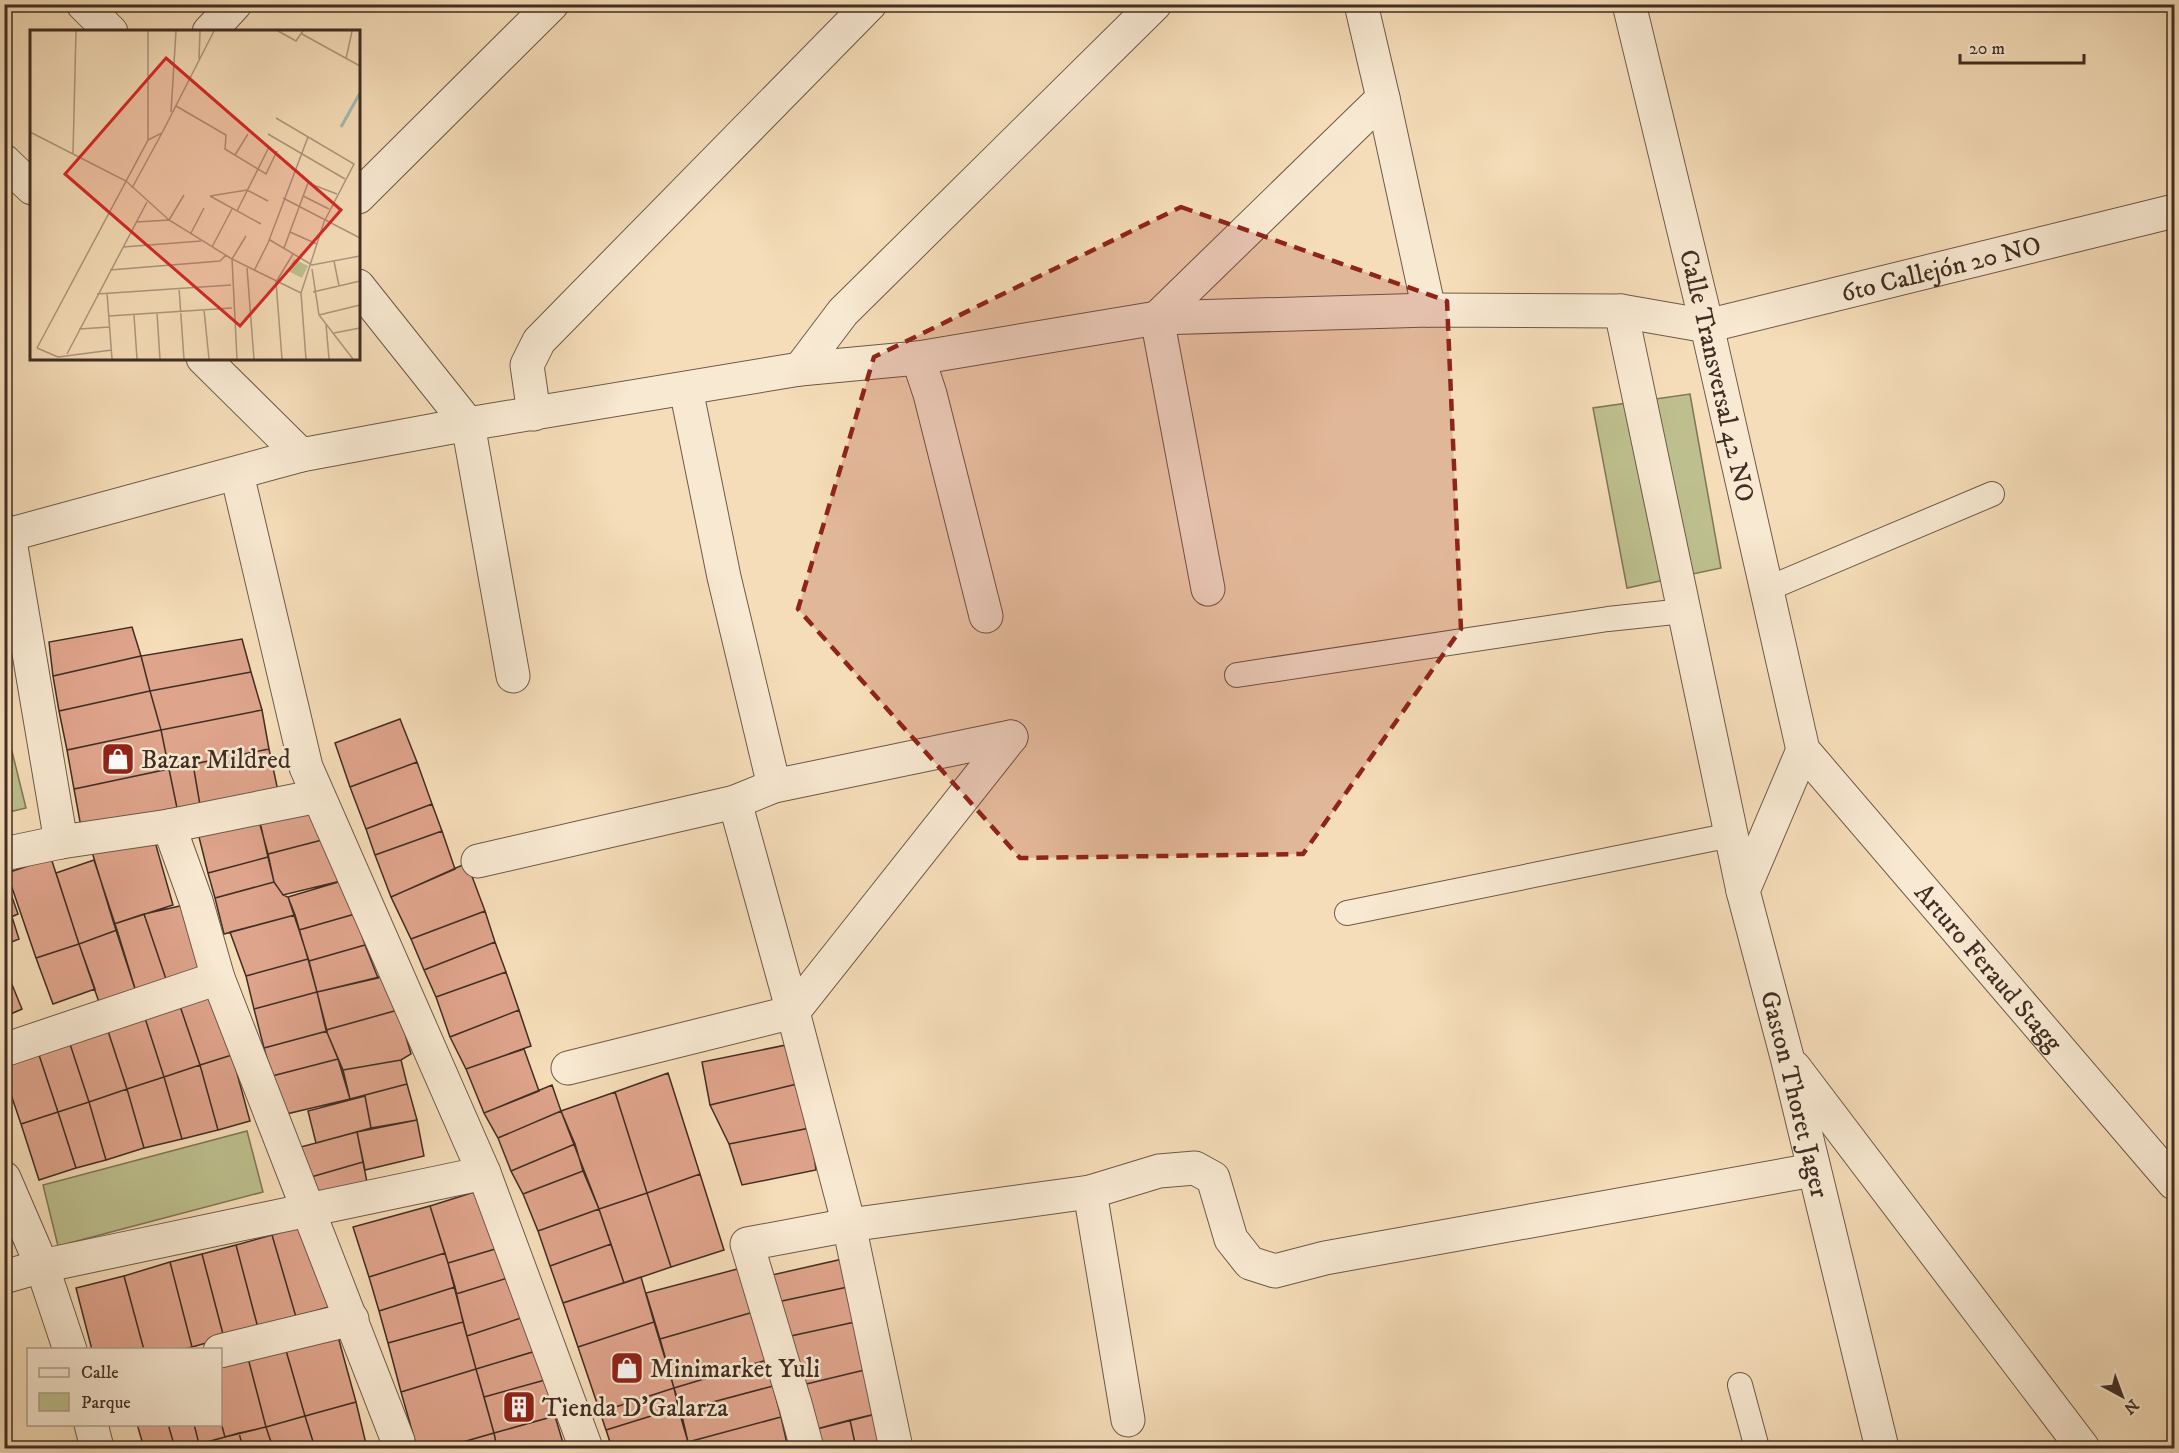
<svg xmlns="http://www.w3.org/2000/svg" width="2179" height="1453" font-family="'IM FELL DW Pica',serif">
  <rect width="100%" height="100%" fill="#f5ddb9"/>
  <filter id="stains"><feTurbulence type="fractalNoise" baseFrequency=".00333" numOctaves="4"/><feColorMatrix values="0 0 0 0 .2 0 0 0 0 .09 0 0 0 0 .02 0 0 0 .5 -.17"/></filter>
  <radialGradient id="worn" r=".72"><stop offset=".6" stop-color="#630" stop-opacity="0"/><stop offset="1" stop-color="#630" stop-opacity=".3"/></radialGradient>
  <path fill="#bdc08e" stroke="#7f7658" stroke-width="1.5" d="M1690,394L1721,568L1627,588L1593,408Z
    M4,719L26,808L5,813H4Z
    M247,1131L263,1192L58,1246L43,1185Z"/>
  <path fill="#dfa48c" stroke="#412d23" stroke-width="1.5" d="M132,627L141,656L53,676L49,642Z
    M242,639L251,672L150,691L141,656Z
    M141,656L150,691L59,711L53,676Z
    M251,672L262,710L161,730L150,691Z
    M150,691L161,730L67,750L59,711Z
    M262,710L269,749L169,769L161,730Z
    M400,719L417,762L350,787L335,743Z
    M161,730L169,769L74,789L67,750Z
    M269,749L278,791L200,805L193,764Z
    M417,762L432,804L366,829L350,787Z
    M193,764L200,805L177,808L169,769Z
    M169,769L177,808L81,827L74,789Z
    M432,804L442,831L375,855L366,829Z
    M314,807L322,840L268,854L259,821Z
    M259,818L268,857L208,873L198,833Z
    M442,831L455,869L391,897L375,855Z
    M153,835L173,905L114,924L92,852Z
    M322,840L345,880L283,895L274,882L268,854Z
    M268,857L274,882L215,898L208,873Z
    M51,858L79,944L36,958L7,873Z
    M94,860L117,930L79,944L56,873Z
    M467,863L485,911L411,939L391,897Z
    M4,874L18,914L4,920Z
    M345,880L355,914L299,930L288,897Z
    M274,882L283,895L288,897L295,915L224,934L215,898Z
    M189,904L210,974L169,988L144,914Z
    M485,911L495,942L424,970L411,939Z
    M144,914L169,988L138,998L114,924Z
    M355,914L365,945L309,961L299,930Z
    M295,915L308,959L246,976L230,932Z
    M12,917L19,939L4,945V920Z
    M117,930L138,998L102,1011L79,944Z
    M495,942L506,972L436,997L424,970Z
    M79,944L95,989L53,1004L36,958Z
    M365,945L378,978L317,992L309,961Z
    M308,959L317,992L254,1009L246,976Z
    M4,965L22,1009L4,1017Z
    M506,972L519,1010L450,1037L436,997Z
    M388,975L398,1010L326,1030L317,992Z
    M211,992L232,1055L200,1065L179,1003Z
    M317,992L327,1031L264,1048L254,1009Z
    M179,1003L200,1065L164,1077L144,1015Z
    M398,1010L411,1054L401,1060L343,1070L326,1030Z
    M519,1010L531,1046L466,1069L450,1037Z
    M144,1015L164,1077L127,1089L107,1028Z
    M107,1028L127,1089L89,1102L69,1041Z
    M326,1030L338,1059L272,1076L264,1048L327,1031Z
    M69,1041L89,1102L58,1112L38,1052Z
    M791,1044L801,1083L710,1105L702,1062Z
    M524,1049L539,1091L484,1113L466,1069Z
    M38,1052L58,1112L21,1124L4,1074V1065Z
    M232,1055L250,1121L218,1130L200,1065Z
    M338,1059L350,1099L282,1115L272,1076Z
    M401,1060L407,1084L350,1099L343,1070Z
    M200,1065L218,1130L182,1139L164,1077Z
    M668,1073L700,1174L647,1193L615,1092Z
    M164,1077L182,1139L144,1148L127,1089Z
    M801,1083L810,1128L729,1144L710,1105Z
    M407,1084L417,1120L371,1128L365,1096L350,1099Z
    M552,1085L561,1111L498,1138L484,1113Z
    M127,1089L144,1148L106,1160L89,1102Z
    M615,1092L647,1193L599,1209L561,1111Z
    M365,1096L371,1128L316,1143L308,1111Z
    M89,1102L106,1160L76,1168L58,1112Z
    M561,1111L575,1144L511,1171L498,1138Z
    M58,1112L76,1168L39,1180L21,1124Z
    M417,1120L424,1156L365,1170L357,1132Z
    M810,1128L816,1170L742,1185L729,1144Z
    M357,1132L363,1162L304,1179L297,1148Z
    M575,1144L583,1171L523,1194L511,1171Z
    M363,1162L369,1192L311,1204L304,1179Z
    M583,1171L599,1209L538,1231L523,1194Z
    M700,1174L724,1250L671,1267L647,1193Z
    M484,1189L502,1247L448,1263L430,1206Z
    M647,1193L671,1267L624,1283L599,1209Z
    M430,1206L445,1253L369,1277L353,1227Z
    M599,1209L611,1244L550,1266L538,1231Z
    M312,1223L335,1305L296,1317L272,1235Z
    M272,1235L296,1317L258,1328L236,1245Z
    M611,1244L624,1283L563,1303L550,1266Z
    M236,1245L258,1328L224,1338L202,1254Z
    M502,1247L511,1277L456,1294L448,1263Z
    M445,1253L455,1287L379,1311L369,1277Z
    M202,1254L224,1338L192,1347L170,1262Z
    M856,1256L862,1284L777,1302L772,1275Z
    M170,1262L192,1347L180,1350H144L124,1276Z
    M745,1267L757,1311L660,1339L646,1293Z
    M124,1276L144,1350H92L76,1288Z
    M511,1277L524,1317L467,1336L456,1294Z
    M641,1277L654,1322L578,1347L563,1303Z
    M862,1284L869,1319L786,1337L777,1302Z
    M455,1287L463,1322L388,1343L379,1311Z
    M757,1311L767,1360L674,1388L660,1339Z
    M524,1317L536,1351L476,1369L467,1336Z
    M869,1319L877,1367L798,1386L786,1337Z
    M463,1322L476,1369L401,1392L388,1343Z
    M654,1322L674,1388L600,1412L578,1347Z
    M337,1333L356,1402L305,1416L285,1347Z
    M285,1347L305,1416L266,1427L248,1358Z
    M536,1351L545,1380L484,1397L476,1369Z
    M248,1358L266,1427L225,1437L220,1419V1366Z
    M767,1360L773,1386L679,1411L674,1388Z
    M877,1367L888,1411L809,1431L798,1386Z
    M476,1369L494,1433L442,1448H417L401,1392Z
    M545,1380L555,1416L494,1433L484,1397Z
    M773,1386L781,1417L688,1442L679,1411Z
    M674,1388L680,1407L606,1430L600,1412Z
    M356,1402L367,1448H315L305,1416Z
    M680,1407L688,1442L668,1448H612L606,1430Z
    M888,1411L895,1448H856L850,1420Z
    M305,1416L315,1448H273L266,1427Z
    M555,1416L563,1443L542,1448H497L494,1433Z
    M781,1417L788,1448H690L688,1442Z
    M220,1419L225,1437L199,1444L194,1424H220Z
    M850,1420L856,1448H814L809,1431Z
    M137,1424H168L175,1448H144Z
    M168,1424H194L199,1444L185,1448H175Z
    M266,1427L273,1448H243L239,1433Z
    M239,1433L243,1448H213L211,1441Z
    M494,1433L497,1448H442Z
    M211,1441L213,1448H185L199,1444Z
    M688,1442L690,1448H668Z
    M563,1443L564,1448H542Z"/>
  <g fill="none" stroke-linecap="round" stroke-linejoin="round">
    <defs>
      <path id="lane" d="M1767,589L1992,494
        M1237,675L1608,619L1684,611
        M1347,913L1731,835
        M1740,1385L1757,1448"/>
      <g id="street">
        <path d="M83,4L111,32"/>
        <path d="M1361,4L1383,98L1429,310"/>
        <path id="s1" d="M1629,4L1707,326L1803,750L2174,1183"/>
        <path d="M209,32L235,4"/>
        <path d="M4,161L32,188"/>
        <path d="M358,197L552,4"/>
        <path id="s2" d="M358,286L468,424L800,369L918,358L1157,318L1429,310L1621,311L1707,326L2174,211"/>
        <path d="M1621,311L1743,891"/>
        <path d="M203,358L301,455"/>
        <path d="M918,358L930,394L986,616"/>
        <path d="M800,369L843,312L1155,4"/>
        <path d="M686,389L724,577L774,786"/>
        <path d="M534,414L527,365L539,341L870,4"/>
        <path d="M237,474L306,767L484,1173L586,1448"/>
        <path d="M4,530L9,535L61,842"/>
        <path d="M4,536L301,455L468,424L513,676"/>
        <path d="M1208,589L1157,318L1383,98"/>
        <path id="s3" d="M1803,750L1743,891L1787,1057L1882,1448"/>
        <path d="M735,802L793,1012L849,1225L896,1448"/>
        <path d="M169,826L196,901L218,978L398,1441L397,1448"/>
        <path d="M4,854L61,842L169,826L318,796"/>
        <path d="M478,861L735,802L774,786L1011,737"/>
        <path d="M4,1050L218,978"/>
        <path d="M1794,1067L2083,1448"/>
        <path d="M568,1068L793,1012L1011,737"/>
        <path d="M4,1178L42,1266L70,1350"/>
        <path d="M1090,1192L1128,1420"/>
        <path d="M4,1277L42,1266L484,1173"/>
        <path d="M220,1351L352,1319"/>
        <path d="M91,1424L97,1448"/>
        <path d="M807,1448L796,1407L747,1244L849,1225L1090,1192L1159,1171L1195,1168L1213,1178L1231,1239L1250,1263L1275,1271L1325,1258L1813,1170"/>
      </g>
    </defs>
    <use href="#lane" stroke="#6e5948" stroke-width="26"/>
    <use href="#street" stroke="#6e5948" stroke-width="35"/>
    <use href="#lane" stroke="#f8e9d2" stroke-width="24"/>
    <use href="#street" stroke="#f8e9d2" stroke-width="33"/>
  </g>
  <path fill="#8f2418" fill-opacity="0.2" stroke="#8f2418" stroke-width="4.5" stroke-dasharray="12 8" stroke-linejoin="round" d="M1181,207L1447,301L1461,629L1303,854L1020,858L798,609L874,357Z"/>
  <defs>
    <symbol id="shop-square" viewBox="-11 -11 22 22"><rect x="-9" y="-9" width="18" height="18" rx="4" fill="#8f2418" stroke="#f8e9d2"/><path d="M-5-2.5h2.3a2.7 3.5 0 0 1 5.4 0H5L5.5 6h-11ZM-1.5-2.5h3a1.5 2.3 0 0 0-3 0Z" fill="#fff"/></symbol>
    <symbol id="building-square" viewBox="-11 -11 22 22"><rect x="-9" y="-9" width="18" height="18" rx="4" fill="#8f2418" stroke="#f8e9d2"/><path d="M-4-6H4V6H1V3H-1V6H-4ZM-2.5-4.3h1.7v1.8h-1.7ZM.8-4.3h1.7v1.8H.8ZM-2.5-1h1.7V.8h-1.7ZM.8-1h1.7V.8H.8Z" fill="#fff"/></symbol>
  </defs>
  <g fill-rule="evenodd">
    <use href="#shop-square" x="99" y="740" width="38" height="38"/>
    <use href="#shop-square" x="608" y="1349" width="38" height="38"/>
    <use href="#building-square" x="500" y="1388" width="38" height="38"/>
  </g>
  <g text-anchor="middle" stroke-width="5" stroke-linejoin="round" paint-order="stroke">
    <g font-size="26" fill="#412d23" stroke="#f8e9d2">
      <text dy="9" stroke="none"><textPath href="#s2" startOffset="1666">6to Callejón 20 NO</textPath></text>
      <text dy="9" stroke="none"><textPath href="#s1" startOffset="382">Calle Transversal 42 NO</textPath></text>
      <text dy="9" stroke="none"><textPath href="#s1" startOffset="1052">Arturo Feraud Stagg</textPath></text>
      <text dy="9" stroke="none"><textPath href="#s3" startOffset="363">Gaston Thoret Jager</textPath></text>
    </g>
    <g font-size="26" fill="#412d23" stroke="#f8e9d2" text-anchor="start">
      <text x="141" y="768">Bazar Mildred</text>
      <text x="650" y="1377">Minimarket Yuli</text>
      <text x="542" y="1416">Tienda D'Galarza</text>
    </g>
  </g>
  <g transform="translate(30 30)">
    <rect width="330" height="330" fill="#f5ddb9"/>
    <path d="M264,229L278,236L272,248L258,241Z" fill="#bdc08e"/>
    <path fill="none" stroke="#9cbbb1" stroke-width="3" d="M311,97L330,63"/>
    <path fill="none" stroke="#ad977d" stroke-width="1.5" d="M248,1L266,11L273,1M272,4L330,36M169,29L170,1M316,29L322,1M146,76L196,105L195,119L236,144L247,121M141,82L146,1M246,88L324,134L294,192L271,263L276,329M0,102L96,151L139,190L202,229L207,329M238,104L315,149M118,110L132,103L184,1M43,124L46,1M205,125L218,104M102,158L132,103M180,166L217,160L238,171M180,166L231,194M273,166L299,179M253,168L330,208M207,181L239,117M106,192L139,190L154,165M260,202L287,214M161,203L174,178M216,206L202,229L271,263M240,210L282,235L330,226M93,217L171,211M182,217L202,179M254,218L278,153L307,164M304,231L309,256M217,238L224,329M282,239L289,285L323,329M80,240L190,231L196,225M224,241L238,213L278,107M149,258L154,329M283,262L330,251M77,263L82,329M67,264L201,255M174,280L179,329M127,283L130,329M104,285L107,329M289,285L330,275M79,286L202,278M296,294L299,329M49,299L80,297M304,303L330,298M7,318L118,110V1M7,318L28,327L82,320M37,324L117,172M252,329L246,252L263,224"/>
    <path fill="#d62828" fill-opacity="0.15" stroke="#d62828" stroke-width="3" d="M136,28L311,180L210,296L35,144Z"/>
    <rect width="330" height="330" fill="none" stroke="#412d23" stroke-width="3"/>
  </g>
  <rect width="2179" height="1453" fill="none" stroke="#f5ddb9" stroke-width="24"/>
  <rect x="6" y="6" width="2167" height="1441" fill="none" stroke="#412d23" stroke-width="3"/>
  <rect x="12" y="12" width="2155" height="1429" fill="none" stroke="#412d23" stroke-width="1.5"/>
  <rect x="27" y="1348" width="195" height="78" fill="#f8e9d2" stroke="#af9e8c" stroke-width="1.5"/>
  <rect x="39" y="1368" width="30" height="9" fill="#f8e9d2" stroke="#af9e8c" stroke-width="1.5"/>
  <text x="81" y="1378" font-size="18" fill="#412d23">Calle</text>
  <rect x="39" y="1393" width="30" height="18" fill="#bdc08e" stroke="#af9e8c" stroke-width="1.5"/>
  <text x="81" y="1408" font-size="18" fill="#412d23">Parque</text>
  <g transform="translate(2122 1396) rotate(139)" stroke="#f8e9d2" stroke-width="4.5" paint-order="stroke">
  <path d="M0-4.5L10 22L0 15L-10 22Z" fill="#412d23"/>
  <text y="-9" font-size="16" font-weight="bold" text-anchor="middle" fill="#412d23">N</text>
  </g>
  <path d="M1960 54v9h124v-9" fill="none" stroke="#412d23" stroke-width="3"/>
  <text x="1969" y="54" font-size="18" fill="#412d23" stroke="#f8e9d2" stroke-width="4.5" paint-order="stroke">20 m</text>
  <rect width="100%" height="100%" filter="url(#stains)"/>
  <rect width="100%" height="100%" fill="url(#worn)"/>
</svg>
